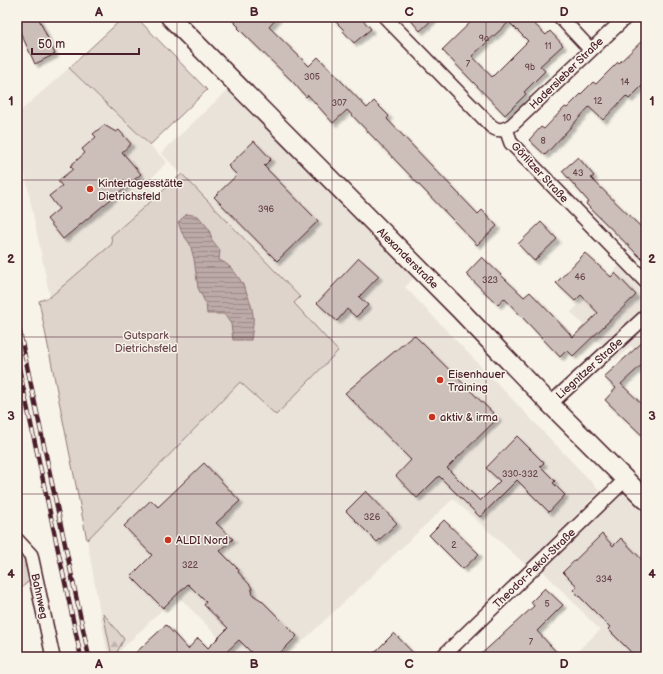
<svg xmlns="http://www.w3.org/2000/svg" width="663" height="674" font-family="'Balsamiq Sans',sans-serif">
  <defs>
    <pattern id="forest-firs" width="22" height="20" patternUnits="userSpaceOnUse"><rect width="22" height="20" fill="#ded4cc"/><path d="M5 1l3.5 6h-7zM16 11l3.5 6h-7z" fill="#c0b6af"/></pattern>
    <pattern id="water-rules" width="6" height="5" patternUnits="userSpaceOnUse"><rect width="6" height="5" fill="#bcaaa7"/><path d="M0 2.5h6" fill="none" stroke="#9b8a88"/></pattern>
    <filter id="shadow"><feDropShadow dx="3.5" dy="3.5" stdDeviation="1" flood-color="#0004"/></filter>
  </defs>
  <rect width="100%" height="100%" fill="#f7f3e8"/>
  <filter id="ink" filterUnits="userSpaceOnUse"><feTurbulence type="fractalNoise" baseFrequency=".025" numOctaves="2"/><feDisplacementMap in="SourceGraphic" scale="8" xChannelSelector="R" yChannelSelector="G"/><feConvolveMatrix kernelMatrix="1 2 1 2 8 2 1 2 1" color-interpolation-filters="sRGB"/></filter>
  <g filter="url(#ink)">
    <path fill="#eae3da" d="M69,68L167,162L147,183L158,195L111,236L112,244L50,297L17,135V114Z
      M235,83L421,271L405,287L600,491L526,565L453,499L286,657H238L177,595L119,652L124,657H108L87,540L240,382L276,415L294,303L300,296L161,153Z
      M620,265L646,291V362L631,346L616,360L571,312Z
      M626,479L646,500V657H571L600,630L537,565Z"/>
    <path fill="#ded4cc" stroke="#947a7c" d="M124,17H136L207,90L150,145L69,68Z
      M182,174L300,297L294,303L338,351L276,415L240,382L87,540L39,301L50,297L112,244L111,236Z"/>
    <path fill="url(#forest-firs)" stroke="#947a7c" d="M17,540L36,576L17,591Z
      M103,613L124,639L116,654L118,657H112Z"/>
    <path fill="url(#water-rules)" stroke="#8e7275" d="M187,214L198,216L209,229L212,240L220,250L219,260C237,266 251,297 253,315C254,322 252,332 251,340H233L231,324L224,314H207L206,304L198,288L194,259L190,244L182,233L178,222Z"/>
    <path fill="#ccbfb9" stroke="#4a1f2b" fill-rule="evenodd" filter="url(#shadow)" d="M17,17H38L55,54L35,64L17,25Z
      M229,17H278L269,27L309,66L318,57L367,108L374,101L389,116L387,119L478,214L482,210L497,226L477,245L347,110L333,123L308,95L306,97L292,81L238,28L239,27Z
      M331,17H360L371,29L354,43L343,31L344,30Z
      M408,17H435L420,31Z
      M476,17H527L546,35L550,31L563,45L540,66L545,71L524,92L526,94L505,115L442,50ZM509,22L528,41L492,77L472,56Z
      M646,37V82L629,99L626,96L603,120L589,107L545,155L529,140L541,127L544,129L565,107L567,108L593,82L596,84L618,62L619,63Z
      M104,125L116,132L119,130L131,144L122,152L141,174L63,239L47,219L59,209L49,196L62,186L58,181L73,169L70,166L85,153L82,149L96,137L93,134Z
      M254,141L271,159L264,166L318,221L277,261L214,197L237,175L228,166Z
      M578,157L594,176L591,178L646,232V263L586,204L588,201L562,171Z
      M541,222L557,239L534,261L518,244Z
      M585,253L611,277L615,273L636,295L573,356L567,350L560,357L504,298L498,305L466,274L482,257L524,297L530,292L573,337L598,313L581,295L575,301L556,283Z
      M359,258L379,276L359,297L368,305L356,317L347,309L337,321L317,303Z
      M414,335L498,418L447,468L480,501L500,481L486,468L517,436L544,463L540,466L555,481L553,483L565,495L549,512L517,480L480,517L439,476L417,498L396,476L411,460L345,393Z
      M646,339V361L621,384L646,408V439L605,400L616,388L604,377Z
      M204,463L240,501L216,523L233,539L220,551L239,570L238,572L251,586L253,595L261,600L297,636L276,657H256L239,640L221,657H131L166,625L188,649L198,638L208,648L228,628L204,605L206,602L188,584L163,608L131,576L152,555L124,526L151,500L158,507Z
      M366,491L397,523L377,542L346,511Z
      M444,520L479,554L463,569L429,535Z
      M602,534L613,546L621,538L646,564V657H636L608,629L610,627L573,590L577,586L563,572Z
      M545,588L563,605L537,631L561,657H478L534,606L531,602Z
      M394,633L417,657H370Z"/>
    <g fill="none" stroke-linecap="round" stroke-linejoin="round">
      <defs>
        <path id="street" d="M385,17L491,126C498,132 504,130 512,125L626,17
          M560,17L591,50
          M506,129L511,143L646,282
          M550,404L646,316
          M17,540L31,555L53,657
          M442,657L626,479"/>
        <path id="secondary" d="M170,17L460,310L550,404L646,500"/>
      </defs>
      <use href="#street" stroke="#4a1f2b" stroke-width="16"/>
      <use href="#secondary" stroke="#4a1f2b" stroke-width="21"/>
      <use href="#street" stroke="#f7f3e8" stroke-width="13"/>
      <use href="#secondary" stroke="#f7f3e8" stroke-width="18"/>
      <defs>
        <path id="rail" d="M17,319L89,657
          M17,359L81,657"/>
      </defs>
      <use href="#rail" stroke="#4a1f2b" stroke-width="4.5"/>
      <use href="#rail" stroke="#f7f3e8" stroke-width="3" stroke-dasharray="9" stroke-linecap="butt"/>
    </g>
  </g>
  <path fill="none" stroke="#4a1f2b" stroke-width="1" stroke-opacity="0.55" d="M177,17V657M332,17V657M486,17V657M17,180H646M17,337H646M17,494H646"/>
  <g fill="#c8321e" stroke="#f7f3e8" stroke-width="1.5">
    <circle cx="90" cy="189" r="4"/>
    <circle cx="440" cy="380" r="4"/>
    <circle cx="432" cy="417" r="4"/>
    <circle cx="168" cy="540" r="4"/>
  </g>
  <g text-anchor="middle" stroke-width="3" stroke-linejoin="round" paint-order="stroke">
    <g font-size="9" fill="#6a474e">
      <text x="484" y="41">9a</text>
      <text x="548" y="49">11</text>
      <text x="468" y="67">7</text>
      <text x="530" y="70">9b</text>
      <text x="312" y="80">305</text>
      <text x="625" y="85">14</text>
      <text x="598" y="104">12</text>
      <text x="339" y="106">307</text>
      <text x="567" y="121">10</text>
      <text x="543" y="144">8</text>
      <text x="578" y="176">43</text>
      <text x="266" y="212">396</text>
      <text x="580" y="280">46</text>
      <text x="490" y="283">323</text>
      <text x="520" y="477">330-332</text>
      <text x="372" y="520">326</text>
      <text x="454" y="548">2</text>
      <text x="190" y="568">322</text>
      <text x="604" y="582">334</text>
      <text x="547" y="607">5</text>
      <text x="531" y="645">7</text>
    </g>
    <g font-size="11" fill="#4a1f2b" stroke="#f7f3e8">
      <text transform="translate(566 73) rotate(-44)" y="4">Hadersleber Straße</text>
      <text transform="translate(540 172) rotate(47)" y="4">Görlitzer Straße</text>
      <text transform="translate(408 258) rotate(45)" y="4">Alexanderstraße</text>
      <text transform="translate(589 368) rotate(-42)" y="4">Liegnitzer Straße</text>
      <text transform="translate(534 568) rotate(-44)" y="4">Theodor-Pekol-Straße</text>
      <text transform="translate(40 596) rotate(78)" y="4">Bahnweg</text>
    </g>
    <g font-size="11" fill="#4a1f2b" stroke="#f7f3e8" text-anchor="start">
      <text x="98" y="187">Kintertagesstätte<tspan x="98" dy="13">Dietrichsfeld</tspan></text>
      <text x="448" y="378">Eisenhauer<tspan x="448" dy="13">Training</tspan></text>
      <text x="440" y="421">aktiv &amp; irma</text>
      <text x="176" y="544">ALDI Nord</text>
    </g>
    <g font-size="11" fill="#6f4c53" stroke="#f7f3e8">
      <text x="146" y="339">Gutspark<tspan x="146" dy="13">Dietrichsfeld</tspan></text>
    </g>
  </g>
  <rect width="663" height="674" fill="none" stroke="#f7f3e8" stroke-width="44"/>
  <path d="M32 48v6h107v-6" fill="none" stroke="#4a1f2b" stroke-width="2"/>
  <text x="38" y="48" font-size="12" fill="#4a1f2b" stroke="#f7f3e8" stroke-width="3" paint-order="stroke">50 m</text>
  <rect x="22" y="22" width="619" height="630" fill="none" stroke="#4a1f2b" stroke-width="1.5"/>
  <g font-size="13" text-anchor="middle" font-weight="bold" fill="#4a1f2b">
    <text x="99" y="16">A</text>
    <text x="254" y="16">B</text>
    <text x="409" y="16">C</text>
    <text x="564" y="16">D</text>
    <text x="11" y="105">1</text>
    <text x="652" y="105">1</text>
    <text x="11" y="263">2</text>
    <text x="652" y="263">2</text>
    <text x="11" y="420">3</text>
    <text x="652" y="420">3</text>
    <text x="11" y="578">4</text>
    <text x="652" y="578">4</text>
    <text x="99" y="668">A</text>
    <text x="254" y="668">B</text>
    <text x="409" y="668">C</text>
    <text x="564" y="668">D</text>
  </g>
</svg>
